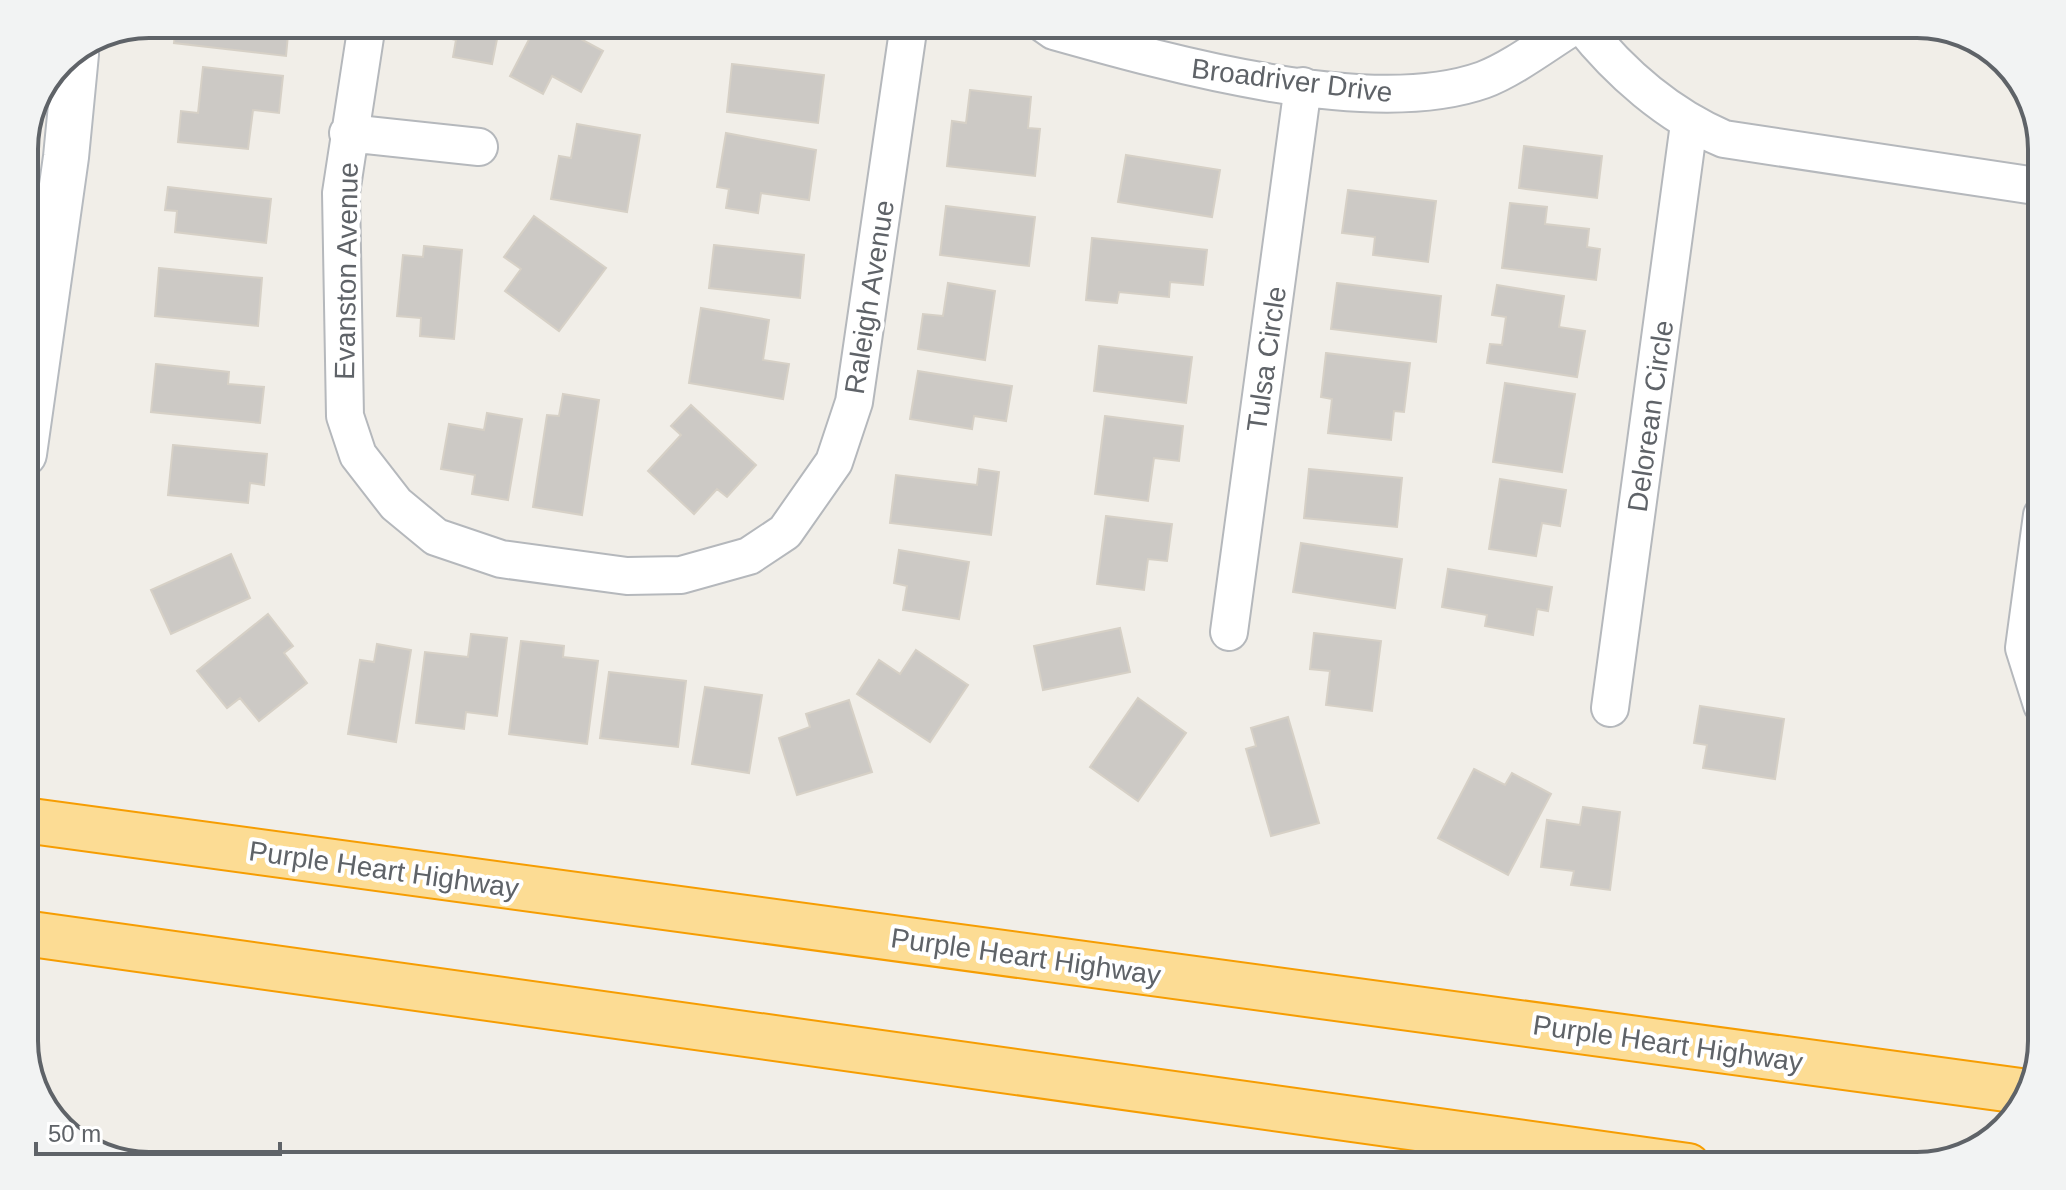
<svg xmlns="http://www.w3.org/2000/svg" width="2066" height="1190" font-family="Arial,sans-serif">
  <rect width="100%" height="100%" fill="#f1eee8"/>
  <path fill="#ccc9c5" stroke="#d6d0c6" stroke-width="2" d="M176,24H289L286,56L174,43Z
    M445,24H500L492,64L453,57L456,40L443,37Z
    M537,24H553L603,51L581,92L552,76L543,94L510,76Z
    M732,64L824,75L818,123L727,112Z
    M203,67L283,76L279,113L253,110L248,149L178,142L181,111L198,113Z
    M970,90L1031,97L1028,128L1040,129L1035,176L947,166L952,121L966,123Z
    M577,124L640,135L627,212L551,199L559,156L571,158Z
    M726,133L816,150L809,200L761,193L758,213L726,208L729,189L717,187Z
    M1524,146L1602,156L1597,198L1519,188Z
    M1126,155L1220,170L1212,217L1118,202Z
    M168,187L271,199L266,243L175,232L177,211L165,210Z
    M1348,190L1436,201L1428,262L1373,255L1375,237L1342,233Z
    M1510,203L1547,207L1545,224L1589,229L1587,247L1600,249L1596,280L1502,268Z
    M946,206L1035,217L1029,266L940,255Z
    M534,216L606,268L559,331L505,291L521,269L504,257Z
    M1092,238L1207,250L1203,285L1170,282L1169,297L1119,292L1117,303L1086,300Z
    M714,245L804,255L800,298L709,288Z
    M424,246L462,250L454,339L420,336L421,318L397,316L403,255L423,257Z
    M159,268L262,278L258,326L155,316Z
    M948,283L995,291L985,360L918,349L923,314L943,316Z
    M1337,283L1441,296L1436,342L1331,329Z
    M1497,285L1564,296L1559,327L1585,331L1577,377L1487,363L1490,344L1502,345L1506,317L1492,315Z
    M701,308L769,320L763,360L789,364L783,399L689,383Z
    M1099,346L1192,357L1186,403L1094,391Z
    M1326,353L1410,363L1404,412L1394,411L1391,440L1328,433L1332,399L1321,397Z
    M156,364L229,372L228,384L264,387L260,423L151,412Z
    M918,371L1012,386L1006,421L974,416L972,429L910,419Z
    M1505,383L1575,394L1562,472L1493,462Z
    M563,394L599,400L582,515L533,507L547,415L559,416Z
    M691,405L756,465L727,497L717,489L694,514L648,471L681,435L671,426Z
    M487,413L522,419L508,500L472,494L475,475L441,469L449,424L484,430Z
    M1105,416L1183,426L1179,461L1154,458L1148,501L1095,494Z
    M173,445L267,454L264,485L250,483L248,503L168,495Z
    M979,469L999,472L991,535L890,523L896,475L977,485Z
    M1309,469L1402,478L1397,527L1304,518Z
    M1500,479L1566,490L1560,526L1542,523L1536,556L1489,549Z
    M1106,516L1172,524L1167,561L1148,559L1144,590L1097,584Z
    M1301,543L1402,559L1395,608L1293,592Z
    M899,550L969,562L959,619L903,610L907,586L894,583Z
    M231,554L250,598L171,634L151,590Z
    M1448,569L1552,587L1548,611L1537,609L1533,635L1485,626L1487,615L1442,607Z
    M268,614L293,646L284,653L307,683L259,721L240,698L227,708L197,671Z
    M1120,628L1130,672L1043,690L1034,646Z
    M1314,633L1381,641L1372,711L1326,705L1330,671L1310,669Z
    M471,634L507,638L497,716L466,712L464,729L416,723L425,652L468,657Z
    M521,641L564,646L563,657L598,661L587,744L509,734Z
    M377,644L411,650L396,742L348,734L360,660L374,662Z
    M916,650L968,685L930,742L857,694L879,660L900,674Z
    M609,672L686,681L678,747L600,738Z
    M705,687L762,695L749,773L692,764Z
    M1138,698L1186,733L1138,801L1090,767Z
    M849,700L872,772L797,795L779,738L810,727L806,714Z
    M1700,706L1784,719L1775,779L1703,768L1707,745L1694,743Z
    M1288,717L1319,823L1271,836L1246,749L1256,746L1251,728Z
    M1474,769L1505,785L1512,773L1551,794L1508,875L1438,838Z
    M1583,807L1620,812L1610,890L1571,885L1574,871L1541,867L1547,820L1580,825Z"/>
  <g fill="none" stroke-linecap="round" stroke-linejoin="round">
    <defs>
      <path id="minor" d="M367,24L341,193L345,416L358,455L396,504L436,537L501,559L627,576L681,575L749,556L785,532L834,462L854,402L909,24
        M1044,24L1054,31C1168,63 1370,120 1483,80C1513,69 1549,41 1577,24
        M1581,24C1619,72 1668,115 1724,139L2042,187
        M348,133L479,147
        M2042,515L2024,648L2042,705
        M1229,632L1303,86
        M1610,708L1689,124"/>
      <path id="secondary" d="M24,454L66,157L76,54"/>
      <path id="motorway" d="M24,820L2028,1092
        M24,933L1688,1166"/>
    </defs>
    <use href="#minor" stroke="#b5b8bc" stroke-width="40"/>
    <use href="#secondary" stroke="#b6babf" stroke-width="48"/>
    <use href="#motorway" stroke="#f69d02" stroke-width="48"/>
    <use href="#minor" stroke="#fff" stroke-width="36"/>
    <use href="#secondary" stroke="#fff" stroke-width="44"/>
    <use href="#motorway" stroke="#fcdc94" stroke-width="44"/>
  </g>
  <g text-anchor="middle" stroke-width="8" stroke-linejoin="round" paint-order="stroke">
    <g font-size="28" fill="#5f6368" stroke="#fff">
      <text transform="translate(1292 80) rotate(7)" y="10">Broadriver Drive</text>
      <text transform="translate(346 271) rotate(-89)" y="10">Evanston Avenue</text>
      <text transform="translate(869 297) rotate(-81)" y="10">Raleigh Avenue</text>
      <text transform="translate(1266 359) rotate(-82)" y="10">Tulsa Circle</text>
      <text transform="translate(1650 416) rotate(-82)" y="10">Delorean Circle</text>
      <text transform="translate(384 869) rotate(8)" y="10">Purple Heart Highway</text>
      <text transform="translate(1026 956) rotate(8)" y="10">Purple Heart Highway</text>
      <text transform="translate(1668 1043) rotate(8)" y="10">Purple Heart Highway</text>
    </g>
  </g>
  <path d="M0 0H2066V1190H0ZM149 38H1917A111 111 0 0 1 2028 149V1041A111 111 0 0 1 1917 1152H149A111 111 0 0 1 38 1041V149A111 111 0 0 1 149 38Z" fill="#f2f3f3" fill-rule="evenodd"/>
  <path fill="none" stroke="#5f6368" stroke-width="4" d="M149 38H1917A111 111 0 0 1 2028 149V1041A111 111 0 0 1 1917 1152H149A111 111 0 0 1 38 1041V149A111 111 0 0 1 149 38Z"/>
  <path d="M36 1142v12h244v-12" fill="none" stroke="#5f6368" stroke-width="4"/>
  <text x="48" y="1142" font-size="24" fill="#5f6368" stroke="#ffffff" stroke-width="6" paint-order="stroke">50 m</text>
</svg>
